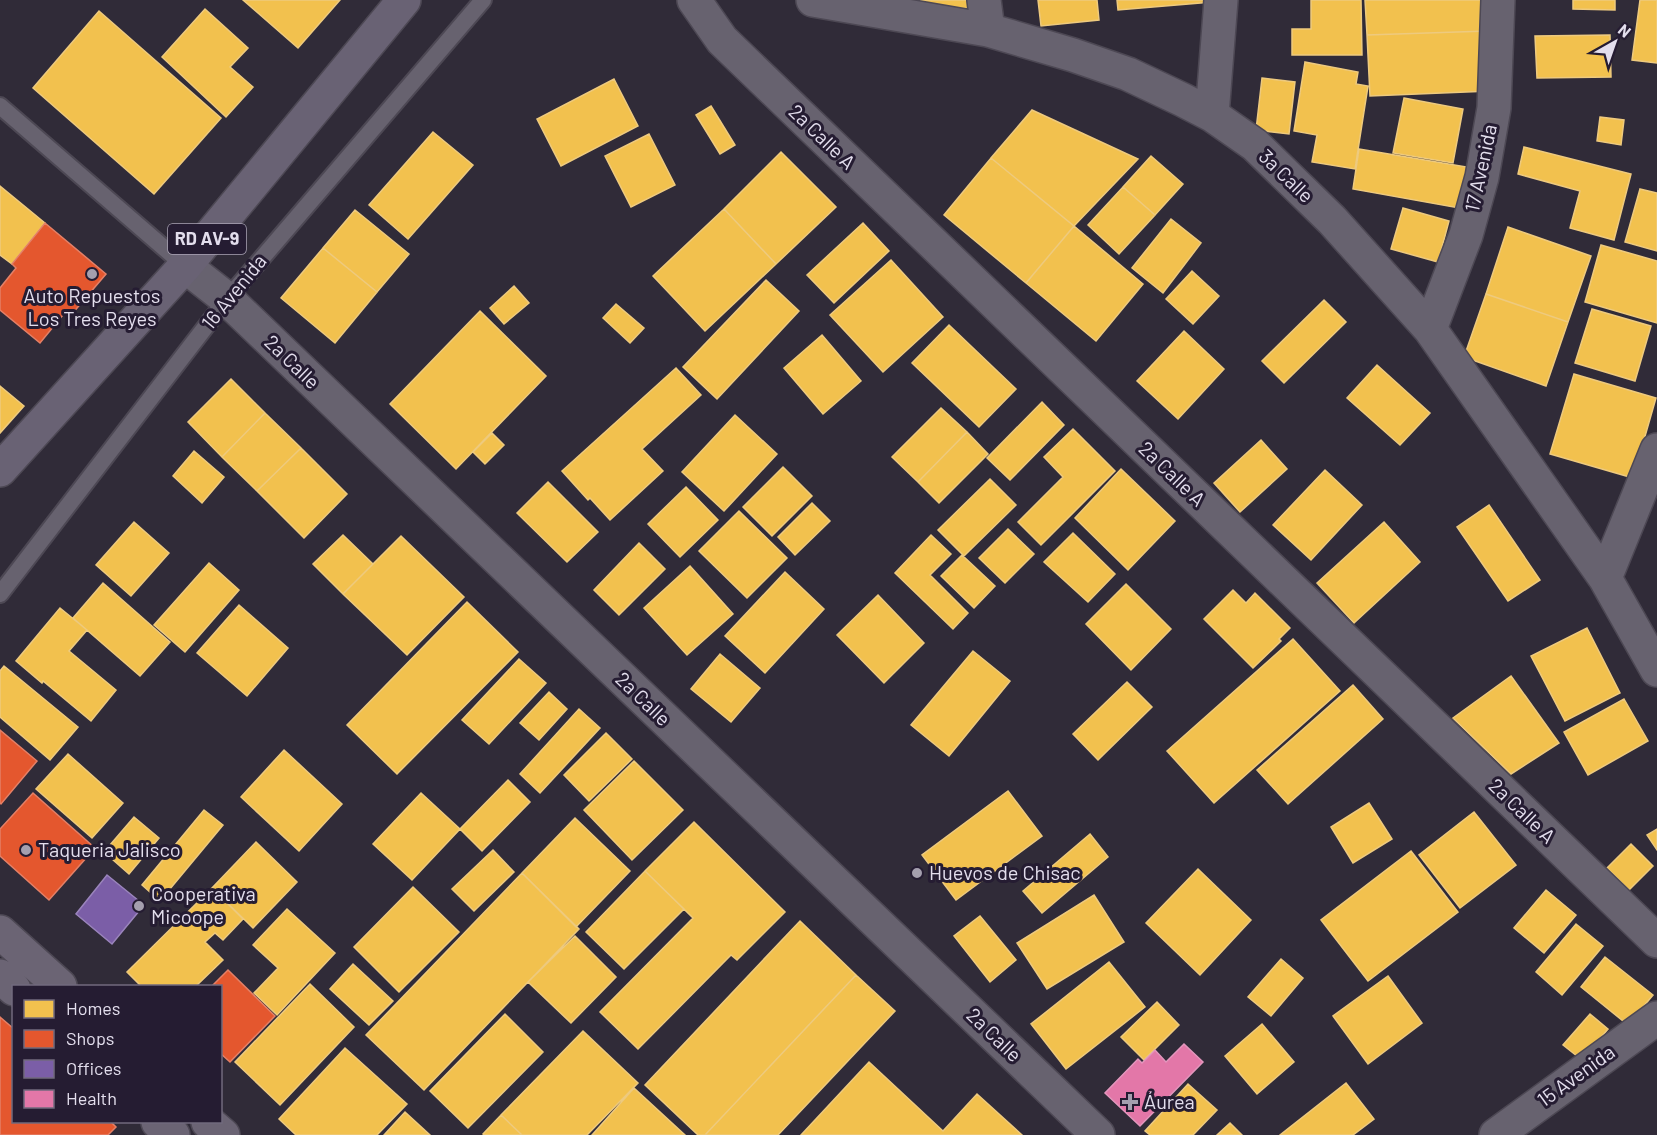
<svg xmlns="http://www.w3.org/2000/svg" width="1657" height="1135" font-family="Barlow,sans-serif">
  <rect width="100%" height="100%" fill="#302b38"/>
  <path fill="#f2c14e" stroke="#eeca7e" stroke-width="1.5" d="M243,0H340L298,48Z
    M920,0H967L968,8L922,14Z
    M1038,0H1097L1099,20L1041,26Z
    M1117,0H1212V2L1118,10Z
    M1311,0H1361L1362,55H1292V29H1311Z
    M1365,0H1485L1487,31L1367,35Z
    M1573,0H1615V10L1573,9Z
    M1640,0H1657V63L1632,60Z
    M205,9L248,48L230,67L253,87L226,117L162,57Z
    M99,11L221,118L154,194L33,88Z
    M1487,31L1490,91L1370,96L1367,35Z
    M1610,35L1611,77L1537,78L1535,36Z
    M1305,62L1358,72L1356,84L1368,86L1355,169L1312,162L1317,135L1294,131Z
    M1262,78L1295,82L1289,134L1256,130Z
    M614,79L638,126L561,166L537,119Z
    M1404,98L1463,109L1453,163L1393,153Z
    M711,106L735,145L720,154L696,115Z
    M1032,110L1138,159L1074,226L991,158Z
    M1600,117L1624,120L1621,145L1597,141Z
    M433,132L473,165L408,239L369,205Z
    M649,134L675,185L631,207L605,156Z
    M1524,147L1631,174L1614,240L1570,228L1580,191L1518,174Z
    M1359,149L1467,167L1459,208L1353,189Z
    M781,152L836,207L776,264L724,209Z
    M1151,156L1183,184L1155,215L1123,187Z
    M991,158L1074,226L1026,283L944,215Z
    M0,186L45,223L12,264L0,255Z
    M1123,187L1155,215L1119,254L1088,225Z
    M1640,189L1657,193V251L1625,242Z
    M1403,208L1449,221L1438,262L1391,249Z
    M724,209L776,264L705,331L653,276Z
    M355,210L409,254L377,292L323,248Z
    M1171,219L1201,243L1163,293L1132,268Z
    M863,223L889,251L834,303L807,275Z
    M1074,226L1143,284L1096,341L1026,283Z
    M1508,227L1591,256L1568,322L1486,294Z
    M1601,245L1657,261V323L1585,302Z
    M323,248L377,292L335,343L281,298Z
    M891,260L943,317L883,372L830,315Z
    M1192,271L1219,296L1193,324L1166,299Z
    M766,280L799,311L717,399L683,367Z
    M514,286L529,303L504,324L490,308Z
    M1486,294L1568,322L1546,386L1464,357Z
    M1324,300L1346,322L1284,383L1262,361Z
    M616,304L644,328L630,343L603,318Z
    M1592,309L1651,326L1635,381L1575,363Z
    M480,311L546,376L456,469L390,404Z
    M949,325L1016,389L979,427L912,363Z
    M1184,331L1224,369L1178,419L1137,381Z
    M822,335L861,381L823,414L784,368Z
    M1377,365L1430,413L1400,445L1347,398Z
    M676,368L701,395L642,449L663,471L610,520L590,498L588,500L562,471Z
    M1574,374L1656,398L1633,478L1550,454Z
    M231,379L265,413L222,457L188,422Z
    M0,386L24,406L0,433Z
    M1042,402L1064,425L1010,480L987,458Z
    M941,408L967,432L918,482L892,457Z
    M265,413L301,448L257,491L222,457Z
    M735,415L777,454L724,511L682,472Z
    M1073,429L1115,471L1041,545L1018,522L1063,477L1044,457Z
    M967,432L988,454L939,503L918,482Z
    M492,433L504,445L485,464L473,452Z
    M1261,440L1287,469L1240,512L1214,483Z
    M301,448L347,494L304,538L257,491Z
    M194,451L224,477L202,503L173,476Z
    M783,467L812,496L772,536L743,507Z
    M1121,469L1175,521L1128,570L1075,518Z
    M1325,470L1362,505L1311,560L1273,525Z
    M990,479L1016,505L964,556L938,530Z
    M548,482L598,532L567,562L517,513Z
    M686,487L718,520L680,557L648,524Z
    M812,503L830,521L795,555L778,537Z
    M1489,505L1540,580L1508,601L1457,527Z
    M739,511L787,558L747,598L699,551Z
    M134,522L169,553L131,596L96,565Z
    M1384,522L1420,562L1354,623L1317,583Z
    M1008,529L1034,554L1005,583L979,558Z
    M1073,533L1115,574L1088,602L1044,562Z
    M343,535L373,564L343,594L313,564Z
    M931,535L951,554L930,575L968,613L953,629L895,573Z
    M401,536L464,597L407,655L343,594Z
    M639,543L665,569L619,615L594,590Z
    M962,555L995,586L974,608L941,576Z
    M209,563L239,590L185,652L154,625Z
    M690,566L733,614L687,655L644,608Z
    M785,572L824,609L765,673L725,636Z
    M103,583L170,642L140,676L73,618Z
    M1126,584L1171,629L1131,670L1086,624Z
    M1233,590L1246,603L1255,593L1290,628L1279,639L1281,641L1253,668L1204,619Z
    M878,595L924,643L884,683L837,635Z
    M467,602L518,652L397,774L347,725Z
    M239,605L288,648L247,696L197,653Z
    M60,608L87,630L69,651L116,690L91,721L43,681L42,683L16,661Z
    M1587,628L1620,693L1565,721L1531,656Z
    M1293,639L1340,691L1214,803L1167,751Z
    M973,651L1010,681L949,756L911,725Z
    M720,654L760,688L731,722L691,689Z
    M519,659L546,683L489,744L462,720Z
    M4,666L78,727L50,760L0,717V671Z
    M1511,676L1559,743L1511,774L1453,718Z
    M1127,682L1152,707L1098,760L1073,734Z
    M1353,685L1383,719L1288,804L1257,770Z
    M549,692L567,709L539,740L520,723Z
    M1624,699L1648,741L1588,775L1564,732Z
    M579,709L600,728L540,793L520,774Z
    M606,733L632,759L589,801L564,775Z
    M284,750L342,804L299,851L241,797Z
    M68,754L123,803L92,838L36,789Z
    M634,761L683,810L632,860L584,810Z
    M508,780L530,802L482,851L460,829Z
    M1008,791L1042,836L956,900L922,855Z
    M421,793L460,829L412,880L373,844Z
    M1369,803L1392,839L1353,863L1331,827Z
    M204,810L223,825L160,901L142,885Z
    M1474,812L1516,865L1460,908L1419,855Z
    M134,817L159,838L129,874L104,852Z
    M575,818L630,871L576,927L522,873Z
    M694,822L785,912L737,960L731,955L638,1049L600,1012L693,918L645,871Z
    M1657,829V850L1647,835Z
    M1090,834L1108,857L1042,913L1023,891Z
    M256,842L297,882L253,928L212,888Z
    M1631,844L1653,866L1629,890L1607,868Z
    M493,850L514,872L474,911L452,889Z
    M1411,851L1458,912L1368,981L1321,920Z
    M1198,869L1251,920L1200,975L1146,923Z
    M645,871L684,909L624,969L586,932Z
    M522,873L579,929L424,1090L366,1035Z
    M413,887L459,932L399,992L354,947Z
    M212,888L243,919L223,940L215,933L205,942L223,960L196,986H141L127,972Z
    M1546,890L1576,915L1544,953L1514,928Z
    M1094,895L1124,942L1047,989L1017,943Z
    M287,909L335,953L277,1015L254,993L278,968L253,945Z
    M980,916L1016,960L990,982L954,936Z
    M800,921L856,975L705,1135H698L645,1085Z
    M1576,924L1603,946L1562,995L1536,972Z
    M575,936L616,977L571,1023L528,982Z
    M1605,957L1653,995L1628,1025L1581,987Z
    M1281,959L1303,978L1271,1016L1248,997Z
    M1109,962L1145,1007L1066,1069L1031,1024Z
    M353,964L393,1001L369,1025L330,989Z
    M856,975L895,1011L778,1135H705Z
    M1388,976L1422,1023L1368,1064L1333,1016Z
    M310,984L354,1027L280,1105L235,1062Z
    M1157,1002L1179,1025L1144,1060L1121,1037Z
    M505,1014L543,1052L468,1128L430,1091Z
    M1590,1014L1608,1029L1582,1060L1563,1045Z
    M1262,1024L1294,1062L1257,1094L1225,1056Z
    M583,1031L638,1083L587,1135H522L501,1115Z
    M345,1048L407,1104L377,1135H296L279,1119Z
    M869,1062L943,1131L977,1094L1022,1135H801Z
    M1346,1083L1374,1119L1353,1135H1280Z
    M1188,1084L1217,1110L1193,1135H1150L1145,1131Z
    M634,1088L685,1135H592Z
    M405,1112L430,1135H384Z
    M501,1115L522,1135H484L483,1134Z
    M1230,1123L1242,1135H1217Z"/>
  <path fill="#e4572e" stroke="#e48067" stroke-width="1.5" d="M45,223L106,274L72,314L67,310L40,343L0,310V288L16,268L12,264Z
    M0,730L37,761L1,804L0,803Z
    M33,793L95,848L49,900L0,856V829Z
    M228,970L275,1016L230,1062L220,1053V986H212Z
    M0,1017L14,1029V1122H111L116,1127L108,1135H0Z"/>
  <path fill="#7b5ea7" stroke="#9a84bc" stroke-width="1.5" d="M107,875L144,905L112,944L76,914Z"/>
  <path fill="#e377a8" stroke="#e396bd" stroke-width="1.5" d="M1184,1044L1203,1062L1140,1126L1105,1093L1138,1059L1142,1063L1155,1050L1166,1062Z"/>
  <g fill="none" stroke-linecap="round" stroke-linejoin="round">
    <defs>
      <path id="lane" d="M0,106L185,266
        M0,594L227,299L483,0"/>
      <path id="street" d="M694,0L722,40L1657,941
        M813,0L988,30L1073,55L1128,74L1183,100L1212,115L1255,145L1332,220L1430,329L1605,578L1657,670
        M984,0L988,30
        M1212,115L1221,0
        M185,266L227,299L1098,1135
        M1430,329L1466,235L1482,177L1494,108L1498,0
        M1605,578L1657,450
        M1496,1135L1657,1018"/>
      <path id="secondary" d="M0,932L60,986
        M0,976L14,989
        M158,1122L173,1135
        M208,1122L223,1135"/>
      <path id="primary" d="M0,470L185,266L404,0"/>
    </defs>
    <use href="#lane" stroke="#4d4854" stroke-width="20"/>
    <use href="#street" stroke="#4d4854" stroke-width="36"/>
    <use href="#secondary" stroke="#4d4854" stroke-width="36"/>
    <use href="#primary" stroke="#4d4854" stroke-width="36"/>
    <use href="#lane" stroke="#67626f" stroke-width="16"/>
    <use href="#street" stroke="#67626f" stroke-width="33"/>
    <use href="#secondary" stroke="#6b6474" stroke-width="33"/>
    <use href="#primary" stroke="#696274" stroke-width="33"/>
  </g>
  <g fill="#a49fae" stroke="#251c32" stroke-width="2">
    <circle cx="92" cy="274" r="6"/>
    <circle cx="26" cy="850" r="6"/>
    <circle cx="917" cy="873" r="6"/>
    <circle cx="139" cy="906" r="6"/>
    <path d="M1127 1093h6v6h6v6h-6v6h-6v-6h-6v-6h6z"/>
  </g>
  <g text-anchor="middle" stroke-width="6" stroke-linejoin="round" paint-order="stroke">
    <rect fill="#251c32" stroke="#aaa4b5" stroke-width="1.5" x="168" y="224" width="78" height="30" rx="4.5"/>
    <g font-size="18" font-weight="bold" fill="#e3deed">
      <text x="207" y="245">RD AV-9</text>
    </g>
    <g font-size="20" fill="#e3deed" stroke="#251c32">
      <text transform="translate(822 137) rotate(44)" y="7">2a Calle A</text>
      <text transform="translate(1481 168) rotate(-78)" y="7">17 Avenida</text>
      <text transform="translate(1286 176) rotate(44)" y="7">3a Calle</text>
      <text transform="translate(234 292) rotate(-51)" y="7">16 Avenida</text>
      <text transform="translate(292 362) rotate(44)" y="7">2a Calle</text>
      <text transform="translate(1172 474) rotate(44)" y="7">2a Calle A</text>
      <text transform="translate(643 699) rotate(44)" y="7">2a Calle</text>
      <text transform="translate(1522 811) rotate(44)" y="7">2a Calle A</text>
      <text transform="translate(994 1035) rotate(44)" y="7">2a Calle</text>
      <text transform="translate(1576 1076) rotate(-36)" y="7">15 Avenida</text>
    </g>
    <g font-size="20" fill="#e3deed" stroke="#251c32" text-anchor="start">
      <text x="92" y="303" text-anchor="middle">Auto Repuestos<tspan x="92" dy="23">Los Tres Reyes</tspan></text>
      <text x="38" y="857">Taqueria Jalisco</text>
      <text x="929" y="880">Huevos de Chisac</text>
      <text x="151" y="901">Cooperativa<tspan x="151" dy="23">Micoope</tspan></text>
      <text x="1144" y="1109">Áurea</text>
    </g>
  </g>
  <rect x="12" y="985" width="210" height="138" fill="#251c32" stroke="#716a7d" stroke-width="1.5"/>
  <rect x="24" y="1000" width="30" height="18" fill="#f2c14e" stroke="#716a7d" stroke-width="1.5"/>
  <text x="66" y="1015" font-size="18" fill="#e3deed">Homes</text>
  <rect x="24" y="1030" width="30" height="18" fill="#e4572e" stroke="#716a7d" stroke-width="1.5"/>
  <text x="66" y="1045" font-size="18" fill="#e3deed">Shops</text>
  <rect x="24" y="1060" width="30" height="18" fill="#7b5ea7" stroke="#716a7d" stroke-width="1.5"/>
  <text x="66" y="1075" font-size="18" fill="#e3deed">Offices</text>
  <rect x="24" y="1090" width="30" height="18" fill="#e377a8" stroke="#716a7d" stroke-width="1.5"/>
  <text x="66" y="1105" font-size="18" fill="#e3deed">Health</text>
  <g transform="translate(1615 42) rotate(40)" stroke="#251c32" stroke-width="4.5" paint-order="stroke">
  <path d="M0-4.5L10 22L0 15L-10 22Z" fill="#e3deed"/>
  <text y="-9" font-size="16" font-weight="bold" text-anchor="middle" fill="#e3deed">N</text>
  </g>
</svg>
